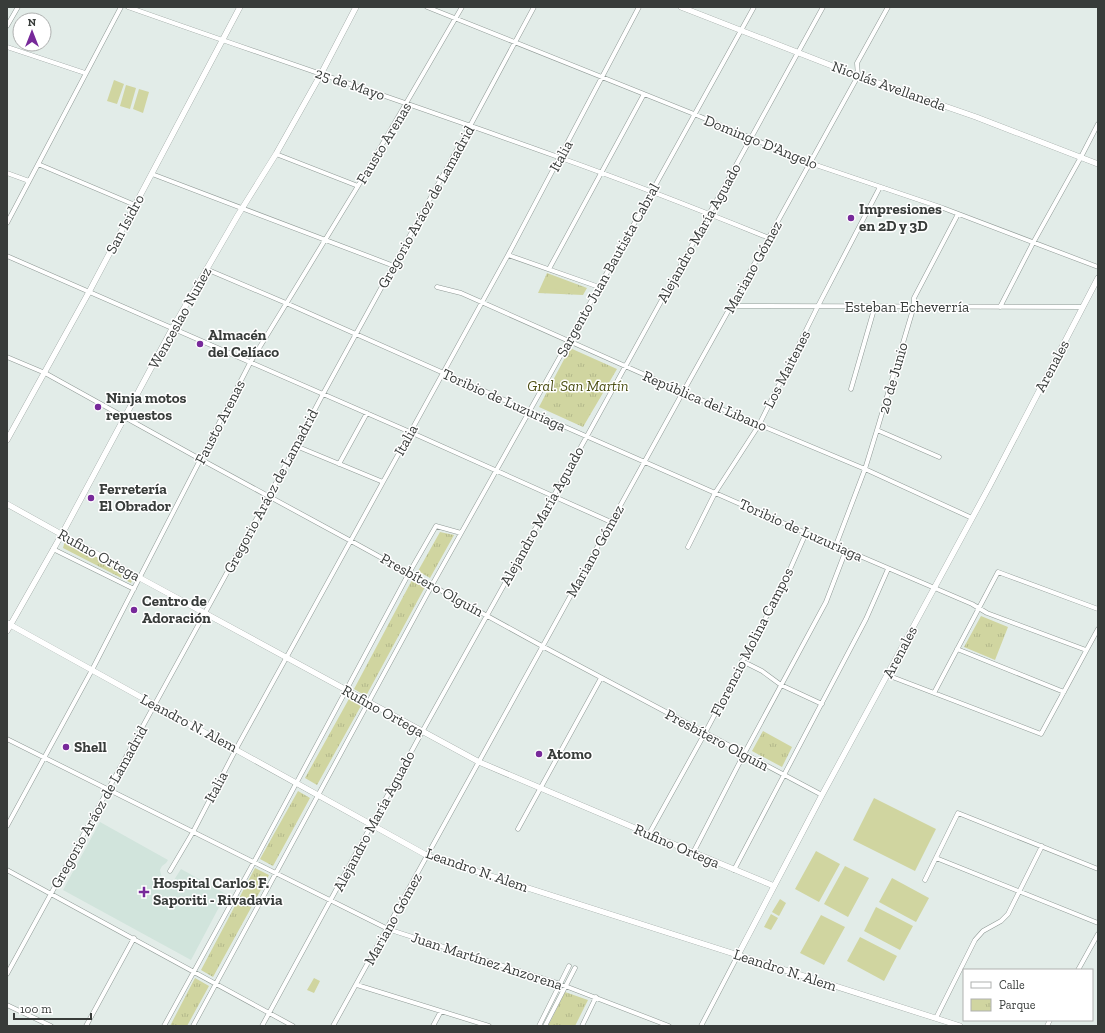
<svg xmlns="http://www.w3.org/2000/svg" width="1105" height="1033" font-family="'Zilla Slab',serif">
  <defs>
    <pattern id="park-tufts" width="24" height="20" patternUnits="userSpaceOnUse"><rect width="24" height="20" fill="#d0d5a0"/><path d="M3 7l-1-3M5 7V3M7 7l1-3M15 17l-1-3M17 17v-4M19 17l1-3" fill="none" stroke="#b3b88b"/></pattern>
  </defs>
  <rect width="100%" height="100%" fill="#e2ece8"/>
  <path fill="#d1e4dc" d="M100,822L168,860L166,863L162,866L160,870L161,875L164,879L169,881L174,880L181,869L226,894L191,960L63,890Z"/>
  <path fill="url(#park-tufts)" d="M547,273L587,288L583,295L538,293Z
    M570,348L617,369L583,427L539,407Z
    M440,532L454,535L430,578L418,571Z
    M66,537L134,576L131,583L63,548Z
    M412,580L425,587L366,696L354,689Z
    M981,616L1008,627L995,660L964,647Z
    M350,697L362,704L317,785L305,778Z
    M763,731L792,747L782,767L752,751Z
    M298,791L310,798L273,866L260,859Z
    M255,868L269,875L213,977L201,970Z
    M195,978L209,986L187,1026H170Z
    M565,992L588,1000L575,1026H548Z"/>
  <path fill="#d0d5a0" d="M114,80L124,84L117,104L107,101Z
    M126,85L136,88L130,109L120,106Z
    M139,89L149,92L143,113L133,109Z
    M549,275L569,283L565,293L546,285Z
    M874,798L936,829L915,871L853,840Z
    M816,851L840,864L819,902L795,889Z
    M845,866L869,878L848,917L824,904Z
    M892,878L929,898L916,922L879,902Z
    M780,899L786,903L779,916L772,912Z
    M876,907L913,926L900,950L864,931Z
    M771,914L778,918L771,930L764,927Z
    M821,915L845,927L824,965L800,953Z
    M860,937L897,956L884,981L847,961Z
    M314,978L320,981L314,993L307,990Z"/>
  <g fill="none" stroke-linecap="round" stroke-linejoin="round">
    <defs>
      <path id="minor" d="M128,7C272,58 417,106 561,158C631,183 700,210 769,238
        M427,7L694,114L810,163L943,208L1098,267
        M7,26L18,7
        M7,47L85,73
        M276,154L358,186
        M38,164L135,205
        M7,173L29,181
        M152,174L394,266
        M7,223L121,7
        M508,255L599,287
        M7,256L410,432L611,522
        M206,269L286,303L529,411L806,533L972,604L987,613L1086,650
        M549,269L644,94
        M437,287L461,293L724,410L865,469L972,518
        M732,306L1083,307
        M1000,307L1033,243L1081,157L1098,124
        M7,357L45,373L200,459L351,541L542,646L822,795
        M851,389L875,306
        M877,430L939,457
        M296,446L383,482
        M339,464L367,413
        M836,545L865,469L877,430L914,306V298L958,214
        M688,547L715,493L759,425L818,306L880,187
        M53,549L134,589
        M957,649L1064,692
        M742,661L762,671L781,685L822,704
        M887,675L1041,734L1098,629
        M934,693L998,572L1098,609
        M7,739L388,929L400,933L560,984L669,1026
        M7,826L92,670L250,363L358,186L462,7
        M518,829L601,678
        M649,834L705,733L784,583L806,533
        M693,853L744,754L826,602L846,550
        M936,858L1098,923
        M7,870L293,1026
        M734,870L866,619L888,569
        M170,871L193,832L236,749L508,255L639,7
        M925,880L958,813L1098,869
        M1078,970L1098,934
        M7,974L269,496L323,394L470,126L534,7
        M357,985L489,1026
        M7,1005L51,1026
        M936,1018L975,940L983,931L1001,921L1008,914L1042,846
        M86,1026L134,938
        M164,1026L254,862L409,573L436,526L461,533
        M193,1026L432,585L599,287L754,7
        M262,1026L422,732L587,436L823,7
        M333,1026L683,392C742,287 800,181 858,76L857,63L888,7
        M433,1026L441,1011
        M539,1026L569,966
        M545,1026L575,968
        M582,1026L596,997
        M701,1026L738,955
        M1047,1026L1050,1020"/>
      <path id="tertiary" d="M681,7L858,76L976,117L1098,164
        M7,440L89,292L240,7
        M7,504L140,578L479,762L649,834L774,886
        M7,623L428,856L960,1026
        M7,631L62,534L172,329L238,215L276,154L321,74L356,7
        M738,955L822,795L989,487L1098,278"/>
    </defs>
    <use href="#minor" stroke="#909a96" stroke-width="5"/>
    <use href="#tertiary" stroke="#909a96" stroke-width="6"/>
    <use href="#minor" stroke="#fff" stroke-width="4"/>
    <use href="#tertiary" stroke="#fff" stroke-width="5.5"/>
  </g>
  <g fill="#77299a" stroke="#fff" stroke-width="1.5">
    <circle cx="851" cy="218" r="4"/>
    <circle cx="200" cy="344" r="4"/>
    <circle cx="98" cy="407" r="4"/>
    <circle cx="91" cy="498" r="4"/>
    <circle cx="134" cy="610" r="4"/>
    <circle cx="66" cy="747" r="4"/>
    <circle cx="539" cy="754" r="4"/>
    <path d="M142 886h4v4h4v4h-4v4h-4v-4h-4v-4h4z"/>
  </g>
  <g text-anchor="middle" stroke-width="3" stroke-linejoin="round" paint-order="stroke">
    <g font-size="15" fill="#383c3a" stroke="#fff">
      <text transform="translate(350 84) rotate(19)" y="5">25 de Mayo</text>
      <text transform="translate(889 86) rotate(20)" y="5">Nicolás Avellaneda</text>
      <text transform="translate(761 142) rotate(22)" y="5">Domingo D'Angelo</text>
      <text transform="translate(384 143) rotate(-59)" y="5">Fausto Arenas</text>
      <text transform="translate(561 156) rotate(-62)" y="5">Italia</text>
      <text transform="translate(426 207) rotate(-61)" y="5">Gregorio Aráoz de Lamadrid</text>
      <text transform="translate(125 224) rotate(-62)" y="5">San Isidro</text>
      <text transform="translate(699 233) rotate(-61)" y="5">Alejandro María Aguado</text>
      <text transform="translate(753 267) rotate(-61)" y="5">Mariano Gómez</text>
      <text transform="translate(608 270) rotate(-61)" y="5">Sargento Juan Bautista Cabral</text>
      <text x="907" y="312">Esteban Echeverría</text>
      <text transform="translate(180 318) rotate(-61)" y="5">Wenceslao Nuñez</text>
      <text transform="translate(1052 366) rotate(-62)" y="5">Arenales</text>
      <text transform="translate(787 369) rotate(-63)" y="5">Los Maitenes</text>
      <text transform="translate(893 378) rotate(-74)" y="5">20 de Junio</text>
      <text transform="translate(504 400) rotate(24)" y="5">Toribio de Luzuriaga</text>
      <text transform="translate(705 401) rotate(23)" y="5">República del Libano</text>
      <text transform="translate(220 422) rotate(-63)" y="5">Fausto Arenas</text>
      <text transform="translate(406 440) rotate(-61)" y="5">Italia</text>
      <text transform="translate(271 491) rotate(-62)" y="5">Gregorio Aráoz de Lamadrid</text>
      <text transform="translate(542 516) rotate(-61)" y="5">Alejandro María Aguado</text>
      <text transform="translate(801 530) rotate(24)" y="5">Toribio de Luzuriaga</text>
      <text transform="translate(595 551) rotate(-61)" y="5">Mariano Gómez</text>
      <text transform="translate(99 555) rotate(29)" y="5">Rufino Ortega</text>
      <text transform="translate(432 585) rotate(29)" y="5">Presbítero Olguín</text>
      <text transform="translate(752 642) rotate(-63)" y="5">Florencio Molina Campos</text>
      <text transform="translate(900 652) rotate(-62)" y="5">Arenales</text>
      <text transform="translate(383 711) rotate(29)" y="5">Rufino Ortega</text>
      <text transform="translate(189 723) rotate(28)" y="5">Leandro N. Alem</text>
      <text transform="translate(717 740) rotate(28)" y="5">Presbítero Olguín</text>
      <text transform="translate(216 787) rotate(-62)" y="5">Italia</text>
      <text transform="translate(99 807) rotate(-61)" y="5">Gregorio Aráoz de Lamadrid</text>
      <text transform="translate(374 821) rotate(-62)" y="5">Alejandro María Aguado</text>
      <text transform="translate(677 846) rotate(23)" y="5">Rufino Ortega</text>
      <text transform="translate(477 870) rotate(19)" y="5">Leandro N. Alem</text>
      <text transform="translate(393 919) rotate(-61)" y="5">Mariano Gómez</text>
      <text transform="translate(487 961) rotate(18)" y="5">Juan Martínez Anzorena</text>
      <text transform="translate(785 970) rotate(18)" y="5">Leandro N. Alem</text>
    </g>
    <g font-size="15" font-weight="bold" fill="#383c3a" stroke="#fff" text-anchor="start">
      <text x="859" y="214">Impresiones<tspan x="859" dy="17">en 2D y 3D</tspan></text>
      <text x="208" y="340">Almacén<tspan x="208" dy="17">del Celíaco</tspan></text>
      <text x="106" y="403">Ninja motos<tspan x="106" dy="17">repuestos</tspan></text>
      <text x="99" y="494">Ferretería<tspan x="99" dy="17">El Obrador</tspan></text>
      <text x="142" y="606">Centro de<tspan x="142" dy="17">Adoración</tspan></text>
      <text x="74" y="752">Shell</text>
      <text x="547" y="759">Atomo</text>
      <text x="153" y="888">Hospital Carlos F.<tspan x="153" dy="17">Saporiti - Rivadavia</tspan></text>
    </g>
    <g font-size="15" font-style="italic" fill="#4d5015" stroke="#fff">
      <text x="578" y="391">Gral. San Martín</text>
    </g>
  </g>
  <rect width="1105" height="1033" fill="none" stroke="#383c3a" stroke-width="16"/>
  <rect x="963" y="969" width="130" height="52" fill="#ffffff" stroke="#afb1b0"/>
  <rect x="971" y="982" width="20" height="6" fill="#ffffff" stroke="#afb1b0"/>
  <text x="999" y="989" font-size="12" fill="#383c3a">Calle</text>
  <rect x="971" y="999" width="20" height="12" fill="url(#park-tufts)" stroke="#afb1b0"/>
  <text x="999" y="1009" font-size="12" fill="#383c3a">Parque</text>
  <g transform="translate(32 32)"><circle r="19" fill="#ffffff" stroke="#afb1b0"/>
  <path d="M0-3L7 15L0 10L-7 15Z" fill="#77299a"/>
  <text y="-6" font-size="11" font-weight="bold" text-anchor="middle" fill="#383c3a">N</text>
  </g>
  <path d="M14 1013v6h77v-6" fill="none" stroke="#383c3a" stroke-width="2"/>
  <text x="20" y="1013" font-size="12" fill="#383c3a" stroke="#ffffff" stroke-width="3" paint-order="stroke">100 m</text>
</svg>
